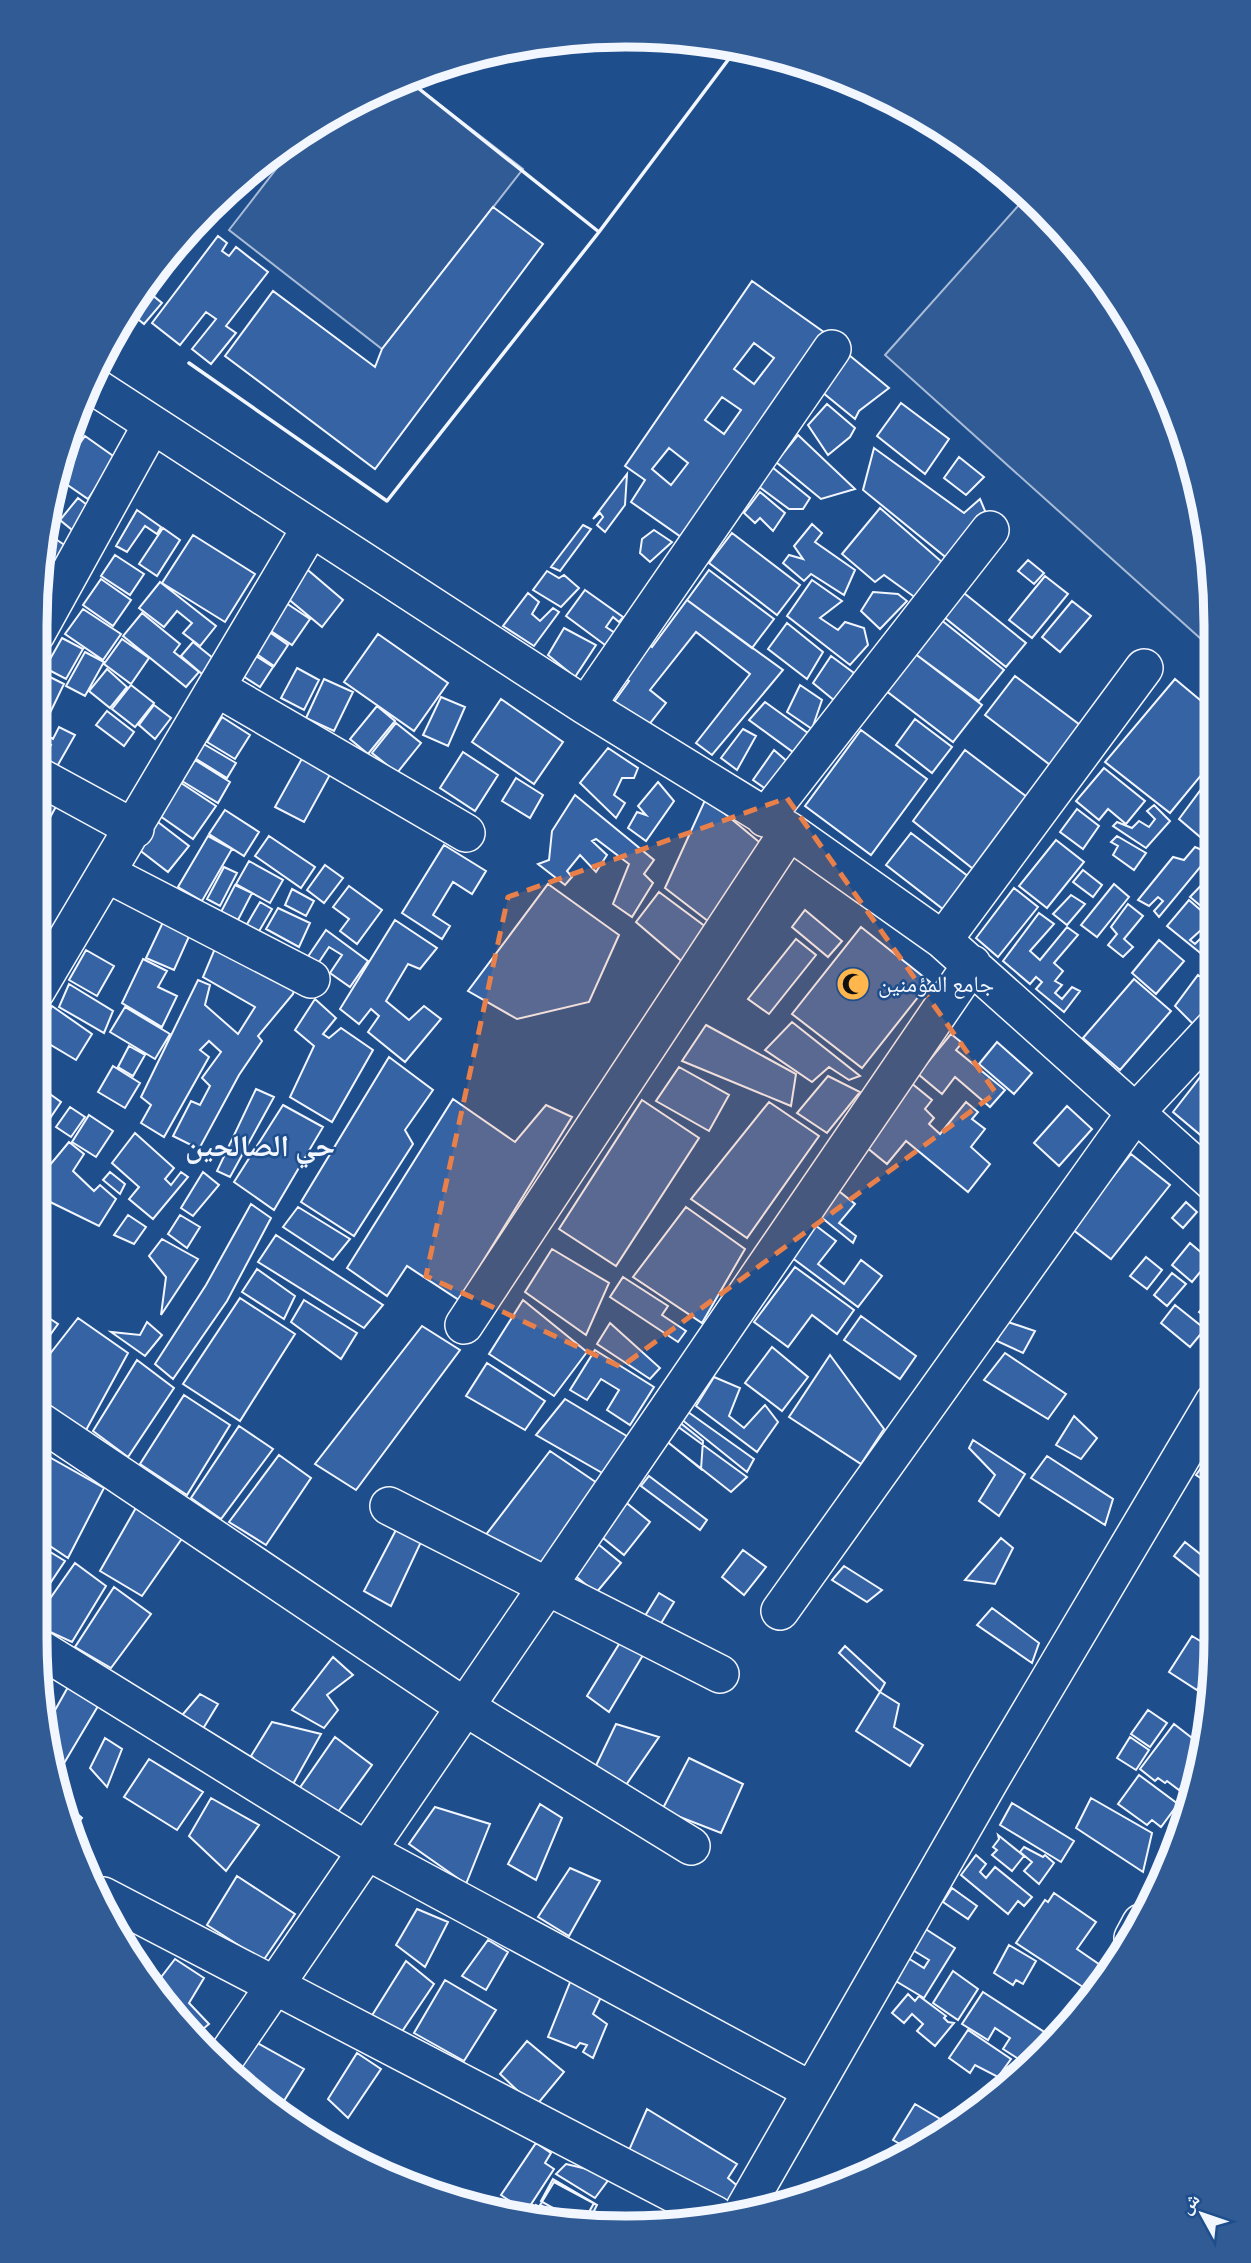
<svg xmlns="http://www.w3.org/2000/svg" width="1251" height="2263" font-family="Manrope,'Noto Naskh Arabic',sans-serif">
  <rect width="100%" height="100%" fill="#1f4e8c"/>
  <path fill="#305b95" stroke="#a8bbd7" stroke-width="2" d="M408,80L523,169L382,349L229,230L304,133L365,96Z
    M252,170L211,224L202,217Z
    M1027,196L1043,208L1117,298L1185,435L1211,549V648L885,355Z"/>
  <path fill="#3563a3" stroke="#f2f6ff" stroke-width="2" fill-rule="evenodd" d="M493,207L543,244L375,469L225,356L273,291L375,367L382,349Z
    M198,221L205,226L151,294L162,303L144,324L128,311L182,236Z
    M218,236L227,243L222,251L229,256L236,247L268,272L226,326L236,333L211,364L192,349L216,319L206,312L180,345L152,323Z
    M752,281L828,335L684,539L631,502L645,480L625,466ZM754,343L774,358L754,384L734,369ZM722,397L741,410L724,434L705,420ZM669,448L688,463L671,485L652,469Z
    M849,355L889,388L859,411L855,419L822,392Z
    M901,403L949,439L925,474L877,436Z
    M827,404L855,428L850,437L828,455L808,425Z
    M798,435L855,489L821,499L776,462Z
    M85,436L116,458L88,499L56,477Z
    M874,448L964,513L980,499L988,518L954,564L863,490Z
    M959,457L984,477L966,495L944,478Z
    M772,467L810,498L803,509H789L758,486Z
    M627,474L625,505L605,532L597,525L603,517L600,513L593,519Z
    M760,492L785,513L773,531L760,518L755,523L744,513Z
    M78,498L95,511L77,534L60,520Z
    M880,508L950,569L920,601L884,575L875,582L842,554Z
    M137,510L161,527L157,534L145,526L127,552L116,546Z
    M812,524L822,533L815,542L855,570L844,595L811,574L804,581L783,563L789,555L803,559L794,546Z
    M583,525L591,529L560,571L551,567Z
    M163,528L180,540L157,576L139,564Z
    M654,530L672,542L650,562L640,553L642,539Z
    M45,532L69,548L59,562L49,555L39,568Z
    M732,533L800,585L777,615L709,563Z
    M193,535L255,574L225,622L162,583Z
    M115,555L144,574L130,595L101,576Z
    M1028,560L1044,573L1034,584L1018,571Z
    M302,565L343,600L322,627L280,592Z
    M709,570L774,619L752,648L687,600Z
    M547,571L559,578L564,575L579,588L561,607L533,590Z
    M1045,576L1068,594L1032,638L1009,620Z
    M101,579L131,600L113,626L83,605Z
    M812,580L842,601L820,618L838,630L845,622L864,628L868,645L850,665L787,616Z
    M160,582L216,626L200,646L183,633L192,623L177,611L164,627L139,608Z
    M959,589L1026,643L1006,667L939,613Z
    M585,590L623,617L619,622L613,617L606,627L615,633L605,645L566,616Z
    M873,592L898,594L907,601L880,629L861,611Z
    M528,593L539,602L532,614L540,621L553,608L559,612L534,646L503,626Z
    M280,599L310,619L292,645L262,625Z
    M687,600L783,670L712,755L696,743L750,674L696,632L650,690L666,703L647,727L614,702L629,681L622,676L647,643L652,647Z
    M1072,601L1091,616L1060,652L1042,637Z
    M83,609L121,634L103,660L65,634Z
    M142,613L180,644L174,652L199,672L186,687L123,636Z
    M940,619L1004,670L979,701L914,653Z
    M787,623L823,652L807,679L768,649Z
    M262,627L288,645L274,666L248,648Z
    M564,628L596,645L575,677L548,655Z
    M378,634L448,683L414,731L344,682Z
    M62,638L83,649L66,679L45,668Z
    M122,639L149,658L131,684L104,664Z
    M193,642L214,659L202,674L181,656Z
    M248,651L273,667L260,687L235,671Z
    M85,652L104,662L85,696L66,686Z
    M914,653L982,705L953,742L885,690Z
    M831,656L854,673L835,701L813,683Z
    M297,668L319,680L304,710L281,698Z
    M107,669L127,687L110,708L89,691Z
    M44,674L64,684L50,713L36,706V690Z
    M1015,676L1084,728L1054,768L985,715Z
    M324,679L353,692L334,731L306,718Z
    M1175,679L1212,710V762L1170,813L1105,762Z
    M131,685L154,703L135,727L112,709Z
    M800,685L822,700L812,729L787,712Z
    M441,697L465,707L448,746L423,735Z
    M501,699L563,742L534,784L472,742Z
    M765,702L812,736L797,755L749,720Z
    M154,705L171,718L155,739L139,725Z
    M377,706L395,721L368,754L350,739Z
    M107,711L134,732L124,746L96,725Z
    M36,712L44,716L36,730L53,739L59,727L75,735L55,770L41,763L51,745L36,737Z
    M222,717L250,735L235,759L207,742Z
    M915,719L952,747L932,773L896,745Z
    M396,723L421,743L397,773L372,753Z
    M743,729L756,736L737,770L721,758Z
    M861,730L927,779L871,855L805,806Z
    M202,743L236,763L227,778L193,757Z
    M608,748L638,768L634,778H622L614,795L625,803L616,818L580,783Z
    M774,750L789,763L770,792L753,780Z
    M965,750L1031,800L977,872L913,821Z
    M463,752L498,775L475,811L440,788Z
    M304,755L332,771L304,822L275,807Z
    M195,760L230,782L218,803L182,781Z
    M1104,768L1145,801L1126,824L1108,809L1099,820L1076,801Z
    M1212,770V784L1205,778Z
    M516,778L543,795L530,818L502,801Z
    M175,779L216,806L193,839L153,811Z
    M658,782L674,801L646,841L628,828L637,812L646,815L638,806Z
    M1205,784L1212,789V847L1179,819Z
    M36,791L58,803L36,843Z
    M575,795L654,860L644,874L653,883L632,917L613,904L629,864L596,839L592,841L607,855L596,872L580,855L567,871L572,877L565,885L538,864L549,860L552,831Z
    M706,798L764,846L717,928L665,888Z
    M1154,805L1170,821L1146,848L1113,826L1117,822L1132,828L1139,821L1149,827L1155,819L1147,811Z
    M1077,809L1099,826L1083,849L1060,832Z
    M225,810L259,832L244,856L209,834Z
    M154,819L189,846L168,872L133,845Z
    M911,833L973,880L948,913L886,865Z
    M208,836L232,849L202,901L178,887Z
    M269,836L315,867L301,888L255,856Z
    M1117,836L1146,853L1134,870L1113,855L1118,846L1111,842Z
    M1056,840L1084,862L1047,908L1019,886Z
    M444,845L486,871L472,894L453,882L433,915L450,926L442,939L402,913Z
    M1195,847L1211,854L1159,917L1154,911L1163,901L1158,897L1149,906L1138,900L1173,857L1184,860Z
    M249,861L283,880L270,903L236,884Z
    M325,865L343,878L324,903L307,890Z
    M224,867L237,873L220,906L207,899Z
    M1083,870L1102,885L1093,897L1073,882Z
    M1212,874V906L1208,912L1190,897Z
    M548,884L619,935L589,1002L517,1019L468,991Z
    M1114,884L1129,897L1097,937L1081,925Z
    M235,885L252,893L238,920L221,912Z
    M349,886L382,910L357,944L340,931L349,919L333,907Z
    M1014,888L1038,907L998,957L976,938Z
    M292,889L314,901L306,916L285,905Z
    M659,892L710,930L685,964L636,922Z
    M1071,895L1085,904L1067,925L1053,914Z
    M1189,900L1212,920L1190,940L1195,944L1200,939L1209,944V960L1167,926Z
    M260,902L272,909L258,933L246,926Z
    M1128,904L1143,916L1124,939L1133,947L1123,957L1108,945L1117,934L1111,927Z
    M278,908L310,923L299,947L266,929Z
    M805,910L842,941L828,957L792,927Z
    M1039,913L1054,924L1030,951L1040,960L1067,927L1078,935L1054,963L1063,971L1055,981L1062,985L1055,993L1062,999L1072,987L1080,991L1064,1012L1036,989L1042,982L1036,977L1030,984L1003,961Z
    M164,920L191,932L174,970L146,958Z
    M395,920L437,948L420,969L408,964L386,1001L409,1020L424,1006L441,1019L405,1062L368,1032L379,1016L371,1009L359,1024L340,1009Z
    M861,927L930,982L862,1068L792,1014Z
    M326,930L368,961L350,987L330,973L342,955L329,947L317,965L307,958Z
    M796,939L816,955L769,1014L748,999Z
    M1159,940L1184,961L1156,994L1132,973Z
    M216,946L296,982L293,994L258,1036L262,1041L239,1075L199,1149L173,1136L191,1101L200,1105L210,1086L202,1078L221,1052L209,1041L200,1050L209,1057L164,1137L141,1123L151,1105L141,1097L198,980L210,985L205,1005L238,1034L255,1007L203,977Z
    M86,950L114,966L97,996L69,980Z
    M143,959L167,971L158,987L177,996L162,1027L122,1003Z
    M1198,975L1212,985L1213,1004L1193,1024L1175,1006Z
    M1134,979L1171,1011L1120,1070L1083,1038Z
    M69,984L113,1011L104,1033L59,1007Z
    M315,999L336,1018L323,1034L329,1038L341,1028L373,1050L332,1122L290,1097L314,1046L295,1030Z
    M52,1006L92,1034L76,1060L49,1044L44,1055L36,1051V1037Z
    M125,1007L170,1034L155,1059L110,1032Z
    M792,1022L860,1076L849,1080L829,1067L812,1082L765,1050Z
    M706,1025L796,1074L791,1106L682,1061Z
    M951,1034L962,1043L956,1050L1005,1090L990,1107L955,1077L942,1094L918,1074Z
    M997,1042L1032,1073L1014,1094L979,1064Z
    M129,1046L145,1055L133,1076L118,1067Z
    M389,1057L433,1090L405,1130L413,1144L354,1236L301,1202Z
    M113,1066L140,1083L125,1108L98,1092Z
    M679,1067L729,1095L709,1131L656,1101Z
    M1205,1071L1213,1078V1128L1204,1138L1173,1112Z
    M828,1076L860,1092L827,1133L797,1113Z
    M910,1082L932,1100L925,1109L934,1118L929,1124L940,1134L966,1102L978,1112L972,1119L985,1129L971,1147L990,1164L968,1192L906,1141L887,1164L860,1142Z
    M36,1084L61,1102L44,1127L36,1121Z
    M256,1089L274,1097L230,1177L217,1171Z
    M453,1099L515,1142L546,1105L572,1117L459,1300L407,1266L387,1296L347,1268Z
    M642,1100L699,1138L616,1266L559,1229Z
    M769,1102L819,1136L747,1238L691,1199Z
    M283,1105L323,1127L274,1210L234,1182Z
    M1067,1106L1092,1129L1059,1166L1034,1143Z
    M70,1107L85,1117L71,1137L56,1127Z
    M89,1115L113,1131L96,1157L72,1142Z
    M135,1133L174,1168L165,1179L171,1185L181,1172L188,1177L153,1219L129,1199L139,1187L112,1163Z
    M69,1142L84,1154L73,1171L94,1191L100,1185L116,1199L99,1226L38,1196L36,1163L50,1165Z
    M1131,1154L1170,1185L1111,1259L1072,1229Z
    M110,1172L125,1184L120,1194L103,1180Z
    M203,1172L219,1185L193,1216L181,1208Z
    M835,1188L855,1204L839,1223L856,1236L853,1243L816,1213Z
    M1186,1202L1197,1212L1183,1228L1172,1218Z
    M251,1204L271,1218L227,1301L173,1379L155,1364L206,1285Z
    M298,1207L350,1239L333,1260L283,1227Z
    M686,1207L745,1249L702,1323L633,1277Z
    M128,1215L146,1227L134,1244L114,1235Z
    M180,1215L200,1227L187,1248L168,1234Z
    M815,1225L836,1241L818,1264L844,1284L861,1260L882,1276L858,1307L791,1257Z
    M276,1235L383,1305L364,1328L258,1262Z
    M162,1239L198,1259L161,1315L166,1277L149,1256Z
    M1190,1243L1210,1260L1192,1282L1172,1265Z
    M552,1249L609,1283L586,1335L525,1292Z
    M1146,1257L1162,1270L1147,1289L1130,1276Z
    M795,1267L854,1310L837,1334L812,1315L788,1347L754,1322Z
    M257,1269L295,1296L284,1319L242,1292Z
    M1172,1273L1186,1284L1167,1306L1154,1295Z
    M623,1277L668,1306L662,1315L686,1331L678,1342L610,1297Z
    M1213,1294L1214,1323L1199,1312Z
    M240,1298L295,1334L240,1421L183,1384Z
    M304,1300L357,1333L341,1359L291,1322Z
    M523,1300L587,1352L554,1396L489,1354Z
    M1175,1305L1205,1329L1190,1347L1161,1323Z
    M35,1309L58,1324L35,1356Z
    M861,1316L916,1356L900,1379L844,1340Z
    M78,1318L128,1353L85,1432L35,1399V1373Z
    M1005,1321L1035,1331L1023,1353L997,1341Z
    M147,1322L162,1335L145,1356L111,1332L140,1335Z
    M610,1323L660,1368L650,1379L597,1344Z
    M422,1326L460,1350L356,1490L315,1464Z
    M772,1347L808,1377L782,1411L745,1383Z
    M595,1350L654,1387L630,1425L607,1410L619,1390L601,1379L587,1400L570,1390Z
    M1005,1353L1066,1394L1048,1419L984,1380Z
    M830,1355L884,1429L861,1464L789,1417Z
    M137,1360L174,1388L128,1457L93,1431Z
    M487,1363L545,1401L525,1430L466,1396Z
    M714,1377L740,1388L729,1416L744,1428L765,1405L778,1422L757,1452L696,1406Z
    M184,1395L230,1425L187,1495L140,1464Z
    M565,1399L635,1441L611,1478L536,1435Z
    M688,1412L754,1459L747,1472L681,1419Z
    M1074,1416L1097,1438L1081,1459L1056,1445Z
    M678,1421L703,1441L701,1469L664,1439Z
    M239,1426L273,1449L221,1519L191,1498Z
    M677,1426L747,1477L731,1492L665,1440Z
    M973,1440L1025,1474L999,1516L979,1501L995,1475L969,1448Z
    M35,1449L104,1488L68,1558L35,1536Z
    M1214,1449V1487L1196,1475Z
    M550,1451L600,1485L544,1570L485,1536Z
    M279,1455L311,1478L266,1545L229,1522Z
    M1047,1456L1113,1499L1105,1525L1031,1478Z
    M649,1476L707,1520L700,1530L641,1486Z
    M618,1496L650,1522L624,1555L592,1529Z
    M137,1506L183,1537L142,1596L100,1571Z
    M397,1528L421,1542L391,1606L364,1591Z
    M587,1535L621,1563L596,1593L562,1565Z
    M1001,1538L1013,1548L995,1584L965,1580Z
    M1185,1542L1214,1565L1212,1586L1174,1556Z
    M1214,1544V1560L1206,1554Z
    M42,1547L65,1561L35,1606V1558Z
    M743,1550L766,1567L744,1595L722,1577Z
    M75,1563L106,1586L72,1642L35,1625V1620Z
    M844,1566L882,1590L867,1602L832,1580Z
    M114,1587L151,1614L111,1668L75,1647Z
    M659,1593L674,1602L660,1625L645,1616Z
    M992,1608L1039,1643L1032,1663L977,1625Z
    M1192,1636L1215,1650V1661L1197,1690L1169,1672Z
    M621,1641L643,1655L609,1712L587,1696Z
    M845,1646L885,1683L880,1692L839,1653Z
    M333,1657L353,1675L327,1695L338,1710L324,1728L292,1710Z
    M40,1670L51,1677L44,1690Z
    M68,1687L98,1706L63,1765L55,1761L49,1721Z
    M880,1692L899,1704L894,1727L923,1745L910,1766L856,1731Z
    M200,1694L218,1704L201,1732L178,1720Z
    M1148,1710L1167,1723L1150,1747L1131,1734Z
    M272,1722L321,1734L288,1793L251,1756Z
    M616,1724L659,1737L626,1785L592,1774Z
    M1174,1724L1201,1745L1197,1767L1179,1790L1167,1781L1165,1783L1158,1778L1155,1781L1140,1769Z
    M335,1737L372,1765L338,1812L299,1789Z
    M1130,1737L1149,1750L1136,1770L1117,1758Z
    M105,1738L122,1749L107,1787L90,1768Z
    M689,1758L743,1784L721,1833L662,1810Z
    M149,1759L203,1792L177,1830L124,1797Z
    M1139,1775L1178,1804L1161,1827L1152,1820L1147,1825L1118,1804Z
    M211,1798L259,1825L226,1871L189,1836Z
    M1091,1798L1152,1833L1143,1872L1076,1828Z
    M1012,1803L1074,1841L1061,1862L1000,1825Z
    M540,1804L562,1818L536,1880L508,1864Z
    M68,1806L82,1818L70,1834L64,1814Z
    M435,1807L490,1824L466,1884L409,1844Z
    M998,1835L1024,1856L1012,1871L992,1855L997,1850L993,1847L999,1839Z
    M1024,1847L1043,1857L1045,1855L1054,1863L1039,1884L1024,1871L1032,1862L1020,1852Z
    M976,1855L986,1864L980,1872L986,1878L995,1867L1032,1897L1024,1906L1018,1901L1008,1914L961,1875Z
    M570,1868L600,1881L569,1936L538,1917Z
    M237,1876L295,1914L263,1961L207,1925Z
    M952,1888L977,1906L968,1919L943,1902Z
    M1054,1893L1096,1922L1077,1949L1106,1969L1089,1991L1016,1943L1045,1900L1048,1902Z
    M417,1909L448,1922L425,1967L396,1945Z
    M924,1928L955,1948L924,1998L894,1980L908,1958L924,1968L929,1960L911,1949Z
    M488,1940L508,1952L486,1990L462,1976Z
    M1009,1945L1036,1961L1023,1984L1016,1980L1013,1985L994,1973Z
    M175,1959L204,1978L189,2003L209,2024L197,2034L157,1997L152,1989Z
    M406,1961L434,1984L399,2036L371,2017Z
    M575,1970L602,1995L593,2014L607,2024L593,2058L583,2052L587,2045L580,2043L576,2048L548,2037Z
    M953,1971L978,1989L958,2020L933,2003Z
    M445,1980L496,2010L464,2061L414,2033Z
    M983,1992L1049,2035L1028,2065L1003,2049L1010,2038L995,2028L988,2040L962,2024Z
    M908,1994L915,2001L919,1996L946,2016L944,2018L948,2022L954,2023L935,2046L917,2031L923,2024L912,2014L904,2023L892,2013Z
    M968,2030L1011,2059L998,2077L975,2065L970,2073L949,2058Z
    M250,2039L304,2069L282,2104L232,2067Z
    M527,2041L564,2072L535,2107L500,2074Z
    M357,2053L381,2069L348,2118L328,2099Z
    M1008,2067L1019,2077L1003,2089L995,2082Z
    M915,2104L947,2123L907,2148L893,2140Z
    M647,2109L737,2164L728,2178L740,2188L722,2211L626,2157Z
    M536,2143L551,2153L545,2163L554,2169L526,2212L501,2195Z
    M566,2164L612,2175L595,2198L556,2174Z
    M553,2179L594,2203L585,2219L569,2217L541,2201Z
    M554,2182L597,2205L590,2219L563,2217L540,2205Z
    M536,2205L555,2216L532,2214Z"/>
  <g fill="none" stroke-linecap="round" stroke-linejoin="round">
    <defs>
      <path id="street" d="M92,385L586,706L789,831L943,940L1213,1182
        M36,634L151,426
        M217,688L466,833
        M586,706L832,349
        M36,775L135,829
        M765,818L990,530
        M106,873L311,979
        M943,940L1144,668
        M36,991L310,529
        M464,1325L789,831
        M35,1418L465,1707L691,1846
        M389,1506L720,1674
        M780,1611L1136,1112L1213,1029
        M37,1647L367,1851L812,2091
        M103,1896L715,2215
        M1133,1938L1141,1923
        M224,2060L972,964
        M745,2208L990,1780L1214,1402"/>
    </defs>
    <use href="#street" stroke="#f2f6ff" stroke-width="40"/>
    <use href="#street" stroke="#1f4e8c" stroke-width="37"/>
    <path stroke="#f2f6ff" stroke-width="3.5" d="M408,80L599,232L737,48
      M189,363L387,501L599,232"/>
  </g>
  <path fill="#ea8049" fill-opacity="0.2" stroke="#ea8049" stroke-width="5" stroke-dasharray="14 9" stroke-linejoin="round" d="M787,798L996,1093L621,1367L426,1276L508,897Z"/>
  <defs>
    <symbol id="mosque-disc" viewBox="-11 -11 22 22"><circle r="9.5" fill="#ffb74d" stroke="#1f4e8c"/><path d="M3.5-4.9A6 6 0 1 0 3.5 4.9A5 5 0 1 1 3.5-4.9Z" fill="#111"/></symbol>
  </defs>
  <g fill-rule="evenodd">
    <use href="#mosque-disc" x="834" y="965" width="38" height="38"/>
  </g>
  <g text-anchor="middle" stroke-width="5" stroke-linejoin="round" paint-order="stroke">
    <g font-size="23" fill="#f2f6ff" stroke="#1f4e8c" text-anchor="start">
      <text x="878" y="992">جامع المؤمنين</text>
    </g>
    <g font-size="30" font-weight="bold" fill="#f2f6ff" stroke="#1f4e8c">
      <text x="260" y="1156">حي الصالحين</text>
    </g>
  </g>
  <path d="M0 0H1251V2263H0ZM625 47H626A578 578 0 0 1 1204 625V1638A578 578 0 0 1 626 2216H625A578 578 0 0 1 47 1638V625A578 578 0 0 1 625 47Z" fill="#305b95" fill-rule="evenodd"/>
  <path fill="none" stroke="#f2f6ff" stroke-width="9" d="M625 47H626A578 578 0 0 1 1204 625V1638A578 578 0 0 1 626 2216H625A578 578 0 0 1 47 1638V625A578 578 0 0 1 625 47Z"/>
  <g transform="translate(1202 2214) rotate(310)" stroke="#1f4e8c" stroke-width="5" paint-order="stroke">
  <path d="M0-5L12 26L0 18L-12 26Z" fill="#f2f6ff"/>
  <text y="-10" font-size="19" font-weight="bold" text-anchor="middle" fill="#f2f6ff">ش</text>
  </g>
</svg>
